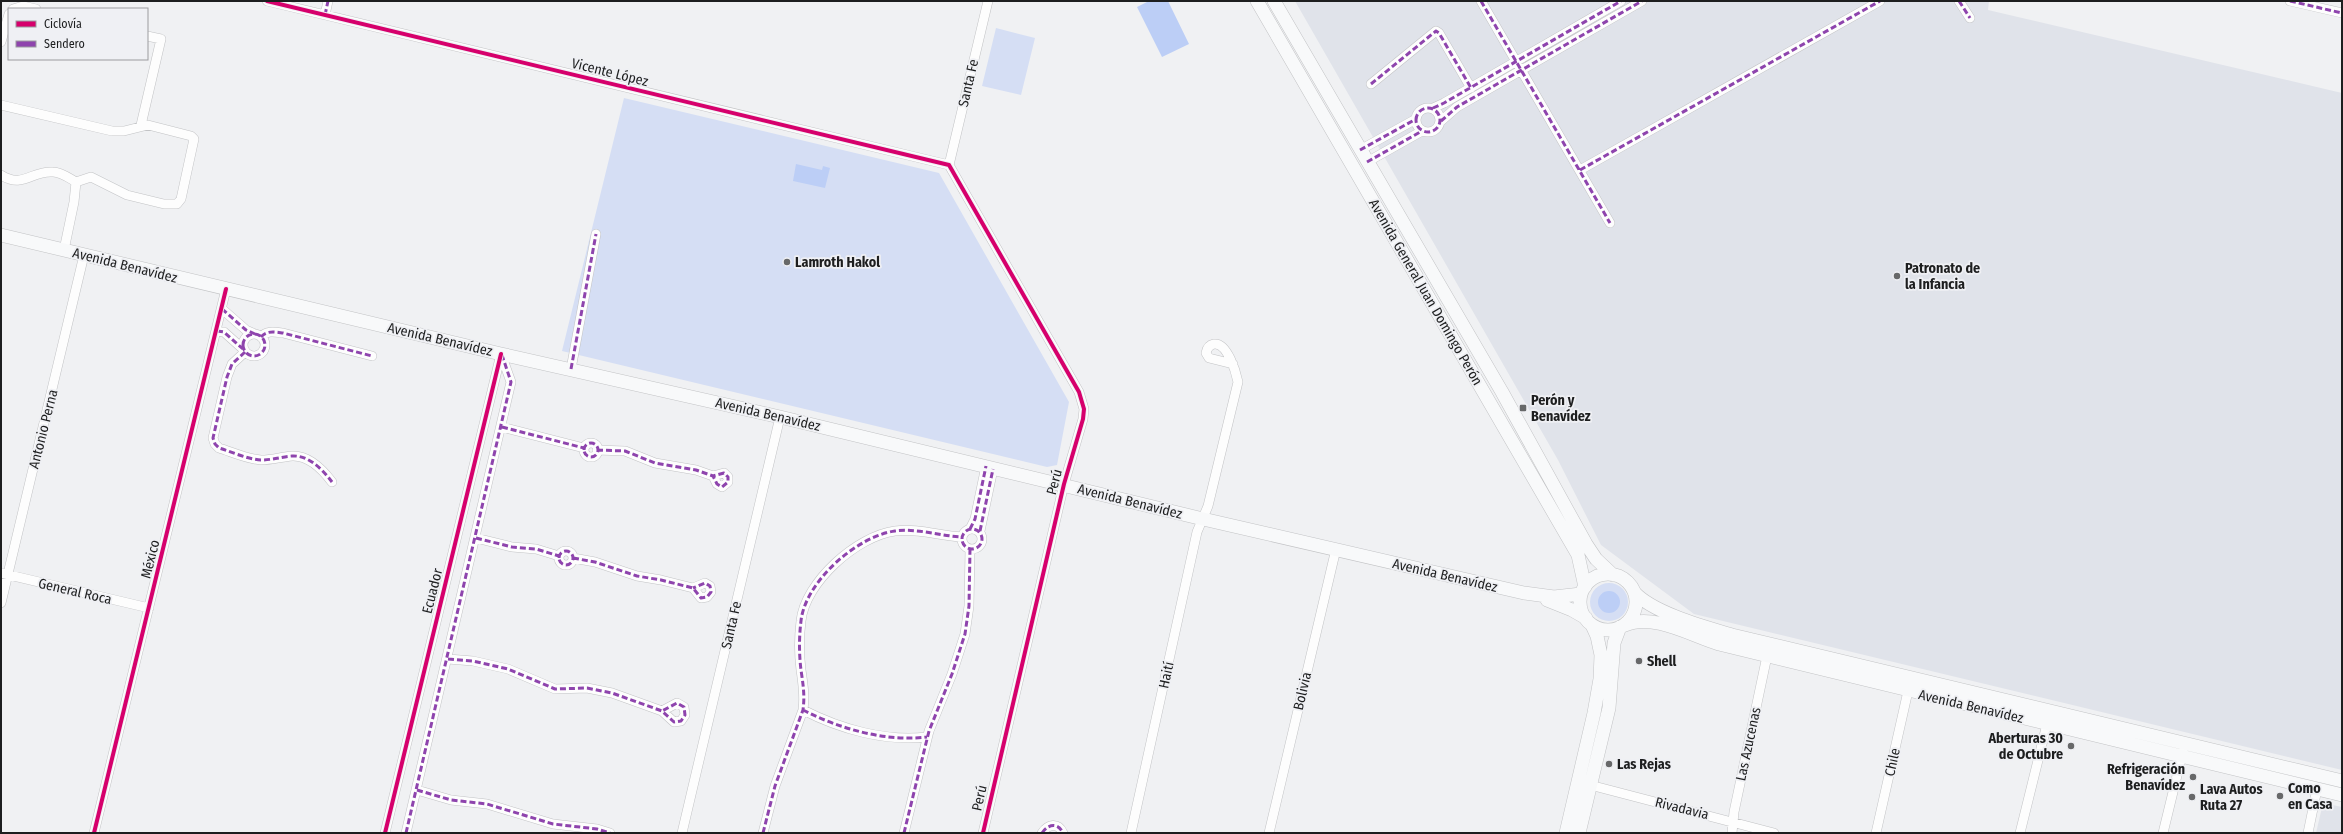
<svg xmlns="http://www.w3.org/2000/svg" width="2343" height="834" font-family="'Fira Sans Condensed',sans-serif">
  <rect width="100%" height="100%" fill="#f0f1f3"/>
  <path fill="#e0e3ea" d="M1295,1H1989L1988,10L2342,93V770L1694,614L1601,545L1558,460Z
    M2323,803L2342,807V833H2316Z"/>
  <path fill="#d5def4" d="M996,28L1035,38L1021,95L982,86Z
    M624,98L939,173L1069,402L1057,465L1047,467L562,351Z
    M1590 602a19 19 0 1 1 38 0a19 19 0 1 1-38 0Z"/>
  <path fill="#bccef6" d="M1149,1H1168L1189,44L1162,57L1137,7Z
    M796,164L822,170L823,166L830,168L825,188L793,181Z
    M1598 602a11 11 0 1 1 22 0a11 11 0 1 1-22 0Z"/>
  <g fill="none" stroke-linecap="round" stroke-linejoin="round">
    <defs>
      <path id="street" d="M267,1L949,165
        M1481,1L1610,223
        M1959,1L1970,18
        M2290,1L2342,13
        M13,9L23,6L36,9
        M325,15L328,1
        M1,42L9,14
        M1371,84L1436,31L1439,33L1471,88
        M1,105L112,131H124L148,125L191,136L194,139L181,199L177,204H164L127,195L91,177L76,182
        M1416 120a12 12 0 1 1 24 0a12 12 0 1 1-24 0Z
        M1433,108L1444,103L1621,1
        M1441,121L1457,107L1642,1
        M141,125L161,39L147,36
        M1360,150L1416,119
        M1367,162L1422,131
        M949,165L1079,392L1084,409L1083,419L1064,484L983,833
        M949,165L988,1
        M1580,170L1880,1
        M1,175C23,189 32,170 53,172C61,172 69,178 76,182
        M64,250L74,202L76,182
        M222,309L246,330L255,334
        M217,331L224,332L243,349
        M243 345a11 11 0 1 1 22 0a11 11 0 1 1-22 0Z
        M261,337C267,330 275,332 283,333L372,356
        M245,352L232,364L227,377L213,438L215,444L219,448C232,452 247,459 261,460C272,460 281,457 292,456C309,455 323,470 332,482
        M571,369L596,234
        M502,427L584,448
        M584 450a7 7 0 1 1 14 0a7 7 0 1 1-14 0Z
        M597,450L625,451L655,463L696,470L713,476L717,484L722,487L728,482V477L724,473L713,476
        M962 539a10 10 0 1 1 20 0a10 10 0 1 1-20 0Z
        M970,529L975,519L986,466
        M980,531L993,469
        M476,538L512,547L536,549L559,556
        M559 558a7 7 0 1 1 14 0a7 7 0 1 1-14 0Z
        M573,558L595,562L637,576L661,580L693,588L701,598L707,597L711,592L710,586L705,583L693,588
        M1,573L149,608
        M1,603L84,255
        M448,659L473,661L508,669L555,689L587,688L612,693L662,711L674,722L681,721L685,715L684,707L677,703L662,711
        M803,710C840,729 886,742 927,737
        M1590,785L1774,833
        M417,790L451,800L487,804L553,824L597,829L610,833
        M94,833L226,289
        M385,833L501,354
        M406,833L511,382L501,354
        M682,833L780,417
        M763,833L775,786L803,710C805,695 803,684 801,670C799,654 799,637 801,621C805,582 857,536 895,531C918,528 940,536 962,537
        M904,833L929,731L952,674L965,634L969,606L970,549
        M1042,833C1048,824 1058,822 1063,833
        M1131,833L1197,532L1208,506L1238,382C1236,372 1227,342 1214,344C1209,345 1207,348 1206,353L1209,358L1233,364
        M1269,833L1336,549
        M1732,833L1734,812L1767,656
        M1876,833L1908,691
        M2020,833L2047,724
        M2163,833L2183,751
        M2308,833L2317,789"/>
      <path id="secondary" d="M1257,1L1578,555L1585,587
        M1274,1L1502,392L1586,544L1596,559L1613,575
        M1,235L501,354L780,417L1203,519L1524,593L1554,597L1581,594
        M1580 602a28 28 0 1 1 56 0a28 28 0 1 1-56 0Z
        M1634,592C1653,613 1705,627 1732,635L2342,781
        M1547,600L1572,610L1586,618
        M1625,625C1654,613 1690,635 1719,644L2342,795
        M1566,833L1594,713L1600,679L1601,655L1597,636L1592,625
        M1579,833L1609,708L1614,643L1620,627"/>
    </defs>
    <use href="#street" stroke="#c2c3c5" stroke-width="10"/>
    <use href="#secondary" stroke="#c2c3c5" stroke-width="14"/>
    <use href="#street" stroke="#fdfdfd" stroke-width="9"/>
    <use href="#secondary" stroke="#f8f9fa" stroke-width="13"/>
    <path stroke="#8e44ad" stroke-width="3" stroke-dasharray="6 3" stroke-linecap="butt" d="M1481,1L1610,223
      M1959,1L1970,18
      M2290,1L2342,13
      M325,15L328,1
      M1371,84L1436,31L1439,33L1471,88
      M1416 120a12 12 0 1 1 24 0a12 12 0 1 1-24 0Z
      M1433,108L1444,103L1621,1
      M1441,121L1457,107L1642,1
      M1360,150L1416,119
      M1367,162L1422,131
      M1580,170L1880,1
      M222,309L246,330L255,334
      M217,331L224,332L243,349
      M243 345a11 11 0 1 1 22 0a11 11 0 1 1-22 0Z
      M261,337C267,330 275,332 283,333L372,356
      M245,352L232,364L227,377L213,438L215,444L219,448C232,452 247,459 261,460C272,460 281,457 292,456C309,455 323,470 332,482
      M571,369L596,234
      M502,427L584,448
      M584 450a7 7 0 1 1 14 0a7 7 0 1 1-14 0Z
      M597,450L625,451L655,463L696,470L713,476L717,484L722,487L728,482V477L724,473L713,476
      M962 539a10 10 0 1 1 20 0a10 10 0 1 1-20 0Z
      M970,529L975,519L986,466
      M980,531L993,469
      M476,538L512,547L536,549L559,556
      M559 558a7 7 0 1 1 14 0a7 7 0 1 1-14 0Z
      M573,558L595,562L637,576L661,580L693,588L701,598L707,597L711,592L710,586L705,583L693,588
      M448,659L473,661L508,669L555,689L587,688L612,693L662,711L674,722L681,721L685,715L684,707L677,703L662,711
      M803,710C840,729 886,742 927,737
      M417,790L451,800L487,804L553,824L597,829L610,833
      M406,833L511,382L502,355
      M763,833L775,786L803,710C805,695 803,684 801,670C799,654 799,637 801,621C805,582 857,536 895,531C918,528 940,536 962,537
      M904,833L929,731L952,674L965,634L969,606L970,549
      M1042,833C1048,824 1058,822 1063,833"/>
    <defs>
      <path id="cycleway" d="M267,1L949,165L1079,392L1084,409L1083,419L1064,484L983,833
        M94,833L226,289
        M385,833L501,354"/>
    </defs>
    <use href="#cycleway" stroke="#eff0f4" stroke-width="6"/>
    <use href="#cycleway" stroke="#d6006c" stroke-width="4"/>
  </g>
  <g fill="#676869" stroke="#eff0f4" stroke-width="1.5">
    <circle cx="787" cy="262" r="4"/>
    <circle cx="1897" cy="276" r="4"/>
    <rect x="1519" y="404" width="8" height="8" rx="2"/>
    <circle cx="1639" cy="661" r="4"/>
    <circle cx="2071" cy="746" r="4"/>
    <circle cx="1609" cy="764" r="4"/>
    <circle cx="2193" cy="777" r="4"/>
    <circle cx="2280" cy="796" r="4"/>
    <circle cx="2192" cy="797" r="4"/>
  </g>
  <g text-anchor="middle" stroke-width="3.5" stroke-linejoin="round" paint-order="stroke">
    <g font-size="14" fill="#1d1e1f" stroke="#eff0f4">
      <text transform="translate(610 72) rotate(14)" y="5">Vicente López</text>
      <text transform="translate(968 83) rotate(-77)" y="5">Santa Fe</text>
      <text transform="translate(125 265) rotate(14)" y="5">Avenida Benavídez</text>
      <text transform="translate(1426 292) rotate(60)" y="5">Avenida General Juan Domingo Perón</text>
      <text transform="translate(440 339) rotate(13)" y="5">Avenida Benavídez</text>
      <text transform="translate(768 414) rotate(13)" y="5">Avenida Benavídez</text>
      <text transform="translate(43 429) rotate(-76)" y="5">Antonio Perna</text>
      <text transform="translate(1054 482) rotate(-75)" y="5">Perú</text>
      <text transform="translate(1130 501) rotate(14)" y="5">Avenida Benavídez</text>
      <text transform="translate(150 559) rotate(-76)" y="5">México</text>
      <text transform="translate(1445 575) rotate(13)" y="5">Avenida Benavídez</text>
      <text transform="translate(75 591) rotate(13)" y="5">General Roca</text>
      <text transform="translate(432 591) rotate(-76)" y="5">Ecuador</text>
      <text transform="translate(731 625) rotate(-77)" y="5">Santa Fe</text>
      <text transform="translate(1166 675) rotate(-78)" y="5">Haití</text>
      <text transform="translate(1302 691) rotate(-77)" y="5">Bolivia</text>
      <text transform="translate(1971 706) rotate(13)" y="5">Avenida Benavídez</text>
      <text transform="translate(1748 744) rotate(-78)" y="5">Las Azucenas</text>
      <text transform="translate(1892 762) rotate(-78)" y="5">Chile</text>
      <text transform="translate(979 798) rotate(-77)" y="5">Perú</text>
      <text transform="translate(1682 808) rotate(14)" y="5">Rivadavia</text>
    </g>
    <g font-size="14" font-weight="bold" fill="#1d1e1f" stroke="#eff0f4" text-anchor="start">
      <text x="795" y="267">Lamroth Hakol</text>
      <text x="1905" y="273">Patronato de<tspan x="1905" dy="16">la Infancia</tspan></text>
      <text x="1531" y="405">Perón y<tspan x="1531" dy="16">Benavídez</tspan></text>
      <text x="1647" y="666">Shell</text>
      <text x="2063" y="743" text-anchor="end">Aberturas 30<tspan x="2063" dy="16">de Octubre</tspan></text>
      <text x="1617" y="769">Las Rejas</text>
      <text x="2185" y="774" text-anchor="end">Refrigeración<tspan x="2185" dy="16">Benavídez</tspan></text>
      <text x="2288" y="793">Como<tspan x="2288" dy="16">en Casa</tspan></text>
      <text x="2200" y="794">Lava Autos<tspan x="2200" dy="16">Ruta 27</tspan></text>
    </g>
  </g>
  <rect width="2343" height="834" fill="none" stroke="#1d1e1f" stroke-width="4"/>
  <rect x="8" y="8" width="140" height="52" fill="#eff0f4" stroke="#9b9c9f"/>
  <rect x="16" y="21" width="20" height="6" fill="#d6006c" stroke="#9b9c9f"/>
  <text x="44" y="28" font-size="12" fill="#1d1e1f">Ciclovía</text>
  <rect x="16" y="41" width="20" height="6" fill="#8e44ad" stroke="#9b9c9f"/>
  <text x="44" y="48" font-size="12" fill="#1d1e1f">Sendero</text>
</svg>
